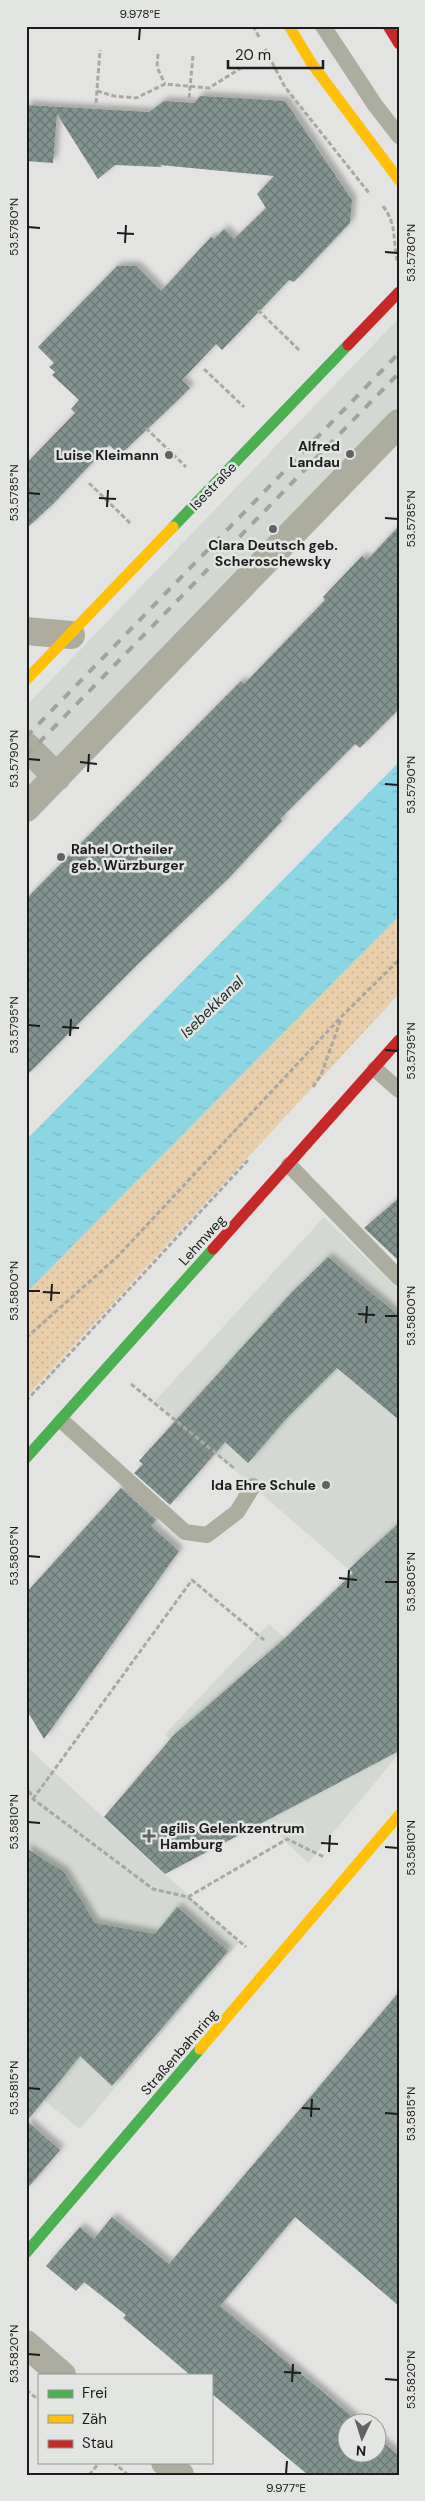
<svg xmlns="http://www.w3.org/2000/svg" width="425" height="2501" font-family="'DM Sans',sans-serif">
  <defs>
    <pattern id="green-dots" width="8" height="8" patternUnits="userSpaceOnUse" patternTransform="scale(1.25)"><rect width="8" height="8" fill="#e8ceab"/><path d="M2 2h.1M6 6h.1" fill="none" stroke="#c6b093" stroke-width="1.8" stroke-linecap="round"/></pattern>
    <pattern id="water-ripples" width="26" height="14" patternUnits="userSpaceOnUse" patternTransform="scale(1.25)"><rect width="26" height="14" fill="#8cd6e4"/><path d="M2 4q2-2 4 0t4 0M15 11q2-2 4 0t4 0" fill="none" stroke="#78b7c3"/></pattern>
    <pattern id="building-cross-hatch" width="8" height="8" patternUnits="userSpaceOnUse" patternTransform="scale(1.25)"><rect width="8" height="8" fill="#839490"/><path d="M0 0l8 8M0 8l8-8" fill="none" stroke="#6a7875"/></pattern>
    <filter id="shadow"><feDropShadow dx="4.5" dy="-4.5" stdDeviation="2.5" flood-color="#0004"/></filter>
  </defs>
  <rect width="100%" height="100%" fill="#e3e4e2"/>
  <path fill="#d3d9d2" d="M399,318V407L88,728L26,789V706Z
    M324,1217L399,1290V1754L308,1863L198,1759L152,1782L140,1773L171,1740L165,1734L269,1624L327,1676L396,1611L155,1401Z
    M26,1746L239,1942L80,2129L26,2086Z"/>
  <path fill="url(#green-dots)" d="M399,916V994L26,1397V1293Z"/>
  <path fill="url(#water-ripples)" d="M399,762V916L26,1293V1140Z"/>
  <path fill="url(#building-cross-hatch)" filter="url(#shadow)" d="M200,96L285,101L352,200L350,223L294,282L289,280L222,350L216,344L182,380L190,388L175,403L120,455L109,445L53,504L26,529V464L75,413L71,409L79,400L52,375L55,372L49,367L54,363L38,347L117,266H136L161,291L211,237L214,239L224,229L234,239L266,208L257,194L274,176L160,165L162,167L115,165L98,179L57,114L53,163L26,161V105L149,112L164,101L194,103Z
    M399,526V709L360,748L355,744L280,819L282,821L229,878L138,964L26,1076V899L221,701L241,681L244,684L325,600L323,597L362,556L367,560Z
    M399,1198V1261L364,1228Z
    M328,1257L399,1316V1420L337,1368L286,1419L248,1463L225,1442L170,1505L134,1473L143,1464L139,1461L291,1293Z
    M121,1488L156,1520L151,1526L179,1551L44,1739L26,1709V1593Z
    M399,1523V1751L165,1874L104,1817L173,1736L284,1639L353,1573L349,1569Z
    M26,1848L64,1872L95,1923L155,1934L177,1907L228,1951L112,2086L80,2056L27,2121L60,2150L26,2190Z
    M399,1992V2306L295,2217L220,2306L361,2424H348V2454H378V2438L399,2456V2475H308L211,2393V2375H190L123,2318L126,2315L84,2282L76,2291L46,2266L80,2227L94,2239L112,2217L169,2264Z"/>
  <g fill="none" stroke-linecap="round" stroke-linejoin="round">
    <path stroke="#a9a9a1" stroke-width="3" stroke-dasharray="5 2.5" stroke-linecap="butt" d="M253,26L259,37
      M265,49L285,87L369,193
      M158,54L157,67L165,84
      M97,91L114,96L136,98L165,84L209,88L241,68
      M189,98L193,56
      M96,103L100,50
      M383,206C398,226 392,241 398,264
      M258,310L299,350
      M204,369L244,407
      M146,428L186,467
      M89,483L131,524
      M313,1087L321,1075L341,1019
      M26,1338L117,1257L342,1016L399,960
      M131,1384L235,1469
      M26,1401L249,1159
      M26,1784L33,1799L153,1889L188,1897L287,1839L324,1857
      M33,1799L192,1580L264,1640
      M188,1897L246,1947
      M26,2390L39,2400
      M113,2462L128,2475
      M89,2475L100,2462"/>
    <path stroke="#acad9f" stroke-width="16" d="M323,26L375,105L399,136
      M375,1069L399,1090
      M289,1165L399,1278
      M62,1421L185,1532L207,1535L237,1512L253,1486"/>
    <path stroke="#acad9f" stroke-width="28" d="M26,631L71,635
      M26,746L57,777
      M26,808L399,423
      M26,2344L62,2375
      M165,2462L180,2475"/>
    <path stroke="#4caf50" stroke-width="11" d="M173,527L348,345
      M26,1458L213,1249
      M26,2253L200,2049"/>
    <path stroke="#ffc107" stroke-width="11" d="M289,26L312,64L399,180
      M26,680L173,527
      M200,2049L399,1815"/>
    <path stroke="#c62828" stroke-width="11" d="M388,26L399,44
      M348,345L399,292
      M213,1249L399,1040"/>
    <path stroke="#a2a39a" stroke-width="4" stroke-dasharray="9 9" stroke-linecap="butt" d="M26,737L399,353
      M26,756L399,373"/>
  </g>
  <path fill="none" stroke="#1b1c1b" stroke-width="2" d="M139,40L140,28M28,227L40,228M117,233L134,234M125,243L126,225M385,252L398,253M28,493L40,494M99,498L116,499M107,507L108,490M385,518L398,519M28,759L40,760M80,762L97,764M88,772L89,754M385,784L398,785M28,1025L40,1026M62,1027L79,1028M70,1036L71,1019M385,1050L398,1051M28,1291H40M43,1292L60,1293M51,1301L52,1284M358,1314L375,1315M385,1316H398M366,1323L367,1306M28,1556L40,1557M339,1578L357,1580M385,1582H398M348,1588L349,1570M28,1822L40,1823M321,1843L338,1844M385,1847L398,1848M329,1852L330,1835M28,2088L40,2089M302,2108L320,2109M385,2113L398,2114M311,2117L312,2099M28,2354L40,2355M284,2372L301,2373M385,2379L398,2380M292,2382L293,2364M286,2474L287,2461"/>
  <g fill="#616261" stroke="#e2e5e1" stroke-width="2">
    <circle cx="350" cy="454" r="5"/>
    <circle cx="169" cy="455" r="5"/>
    <circle cx="273" cy="529" r="5"/>
    <circle cx="61" cy="857" r="5"/>
    <circle cx="326" cy="1485" r="5"/>
    <path d="M146.5 1828.5h5v5h5v5h-5v5h-5v-5h-5v-5h5z"/>
  </g>
  <g text-anchor="middle" stroke-width="5" stroke-linejoin="round" paint-order="stroke">
    <g font-size="14" font-weight="bold" fill="#1b1c1b" stroke="#e2e5e1" text-anchor="end">
      <text x="340" y="451">Alfred<tspan x="340" dy="16">Landau</tspan></text>
      <text x="159" y="460">Luise Kleimann</text>
      <text x="273" y="550" text-anchor="middle">Clara Deutsch geb.<tspan x="273" dy="16">Scheroschewsky</tspan></text>
      <text x="71" y="854" text-anchor="start">Rahel Ortheiler<tspan x="71" dy="16">geb. Würzburger</tspan></text>
      <text x="316" y="1490">Ida Ehre Schule</text>
      <text x="160" y="1833" text-anchor="start">agilis Gelenkzentrum<tspan x="160" dy="16">Hamburg</tspan></text>
    </g>
    <g font-size="14" fill="#1b1c1b" stroke="#e2e5e1">
      <text transform="translate(213 486) rotate(-46)" y="5">Isestraße</text>
      <text transform="translate(202 1240) rotate(-48)" y="5">Lehmweg</text>
      <text transform="translate(179 2052) rotate(-49)" y="5">Straßenbahnring</text>
    </g>
    <g font-size="15" font-style="italic" fill="#1a2d31" stroke="#e2e5e1">
      <text transform="translate(212 1007) rotate(-44)" y="5">Isebekkanal</text>
    </g>
  </g>
  <rect width="425" height="2501" fill="none" stroke="#e2e5e1" stroke-width="55"/>
  <rect x="38" y="2374" width="175" height="90" fill="#e2e5e1" stroke="#929592"/>
  <rect x="48" y="2390" width="25" height="8" fill="#4caf50" stroke="#929592"/>
  <text x="82" y="2398" font-size="15" fill="#1b1c1b">Frei</text>
  <rect x="48" y="2415" width="25" height="8" fill="#ffc107" stroke="#929592"/>
  <text x="82" y="2424" font-size="15" fill="#1b1c1b">Zäh</text>
  <rect x="48" y="2440" width="25" height="8" fill="#c62828" stroke="#929592"/>
  <text x="82" y="2448" font-size="15" fill="#1b1c1b">Stau</text>
  <g transform="translate(362 2438) rotate(184)"><circle r="24" fill="#e2e5e1" stroke="#929592"/>
  <path d="M0-4L9 19L0 12L-9 19Z" fill="#616261"/>
  <text y="-8" font-size="14" font-weight="bold" text-anchor="middle" fill="#1b1c1b">N</text>
  </g>
  <path d="M228 60v8h95v-8" fill="none" stroke="#1b1c1b" stroke-width="2.5"/>
  <text x="235" y="60" font-size="15" fill="#1b1c1b" stroke="#e2e5e1" stroke-width="4" paint-order="stroke">20 m</text>
  <rect x="28" y="28" width="370" height="2446" fill="none" stroke="#1b1c1b" stroke-width="2"/>
  <g font-size="12" text-anchor="middle" fill="#1b1c1b">
    <text x="140" y="18">9.978°E</text>
    <text transform="translate(14 227) rotate(-90)" y="4">53.5780°N</text>
    <text transform="translate(411 253) rotate(-90)" y="4">53.5780°N</text>
    <text transform="translate(14 493) rotate(-90)" y="4">53.5785°N</text>
    <text transform="translate(411 519) rotate(-90)" y="4">53.5785°N</text>
    <text transform="translate(14 759) rotate(-90)" y="4">53.5790°N</text>
    <text transform="translate(411 785) rotate(-90)" y="4">53.5790°N</text>
    <text transform="translate(14 1025) rotate(-90)" y="4">53.5795°N</text>
    <text transform="translate(411 1051) rotate(-90)" y="4">53.5795°N</text>
    <text transform="translate(14 1291) rotate(-90)" y="4">53.5800°N</text>
    <text transform="translate(411 1316) rotate(-90)" y="4">53.5800°N</text>
    <text transform="translate(14 1556) rotate(-90)" y="4">53.5805°N</text>
    <text transform="translate(411 1582) rotate(-90)" y="4">53.5805°N</text>
    <text transform="translate(14 1822) rotate(-90)" y="4">53.5810°N</text>
    <text transform="translate(411 1848) rotate(-90)" y="4">53.5810°N</text>
    <text transform="translate(14 2088) rotate(-90)" y="4">53.5815°N</text>
    <text transform="translate(411 2114) rotate(-90)" y="4">53.5815°N</text>
    <text transform="translate(14 2354) rotate(-90)" y="4">53.5820°N</text>
    <text transform="translate(411 2380) rotate(-90)" y="4">53.5820°N</text>
    <text x="286" y="2492">9.977°E</text>
  </g>
</svg>
